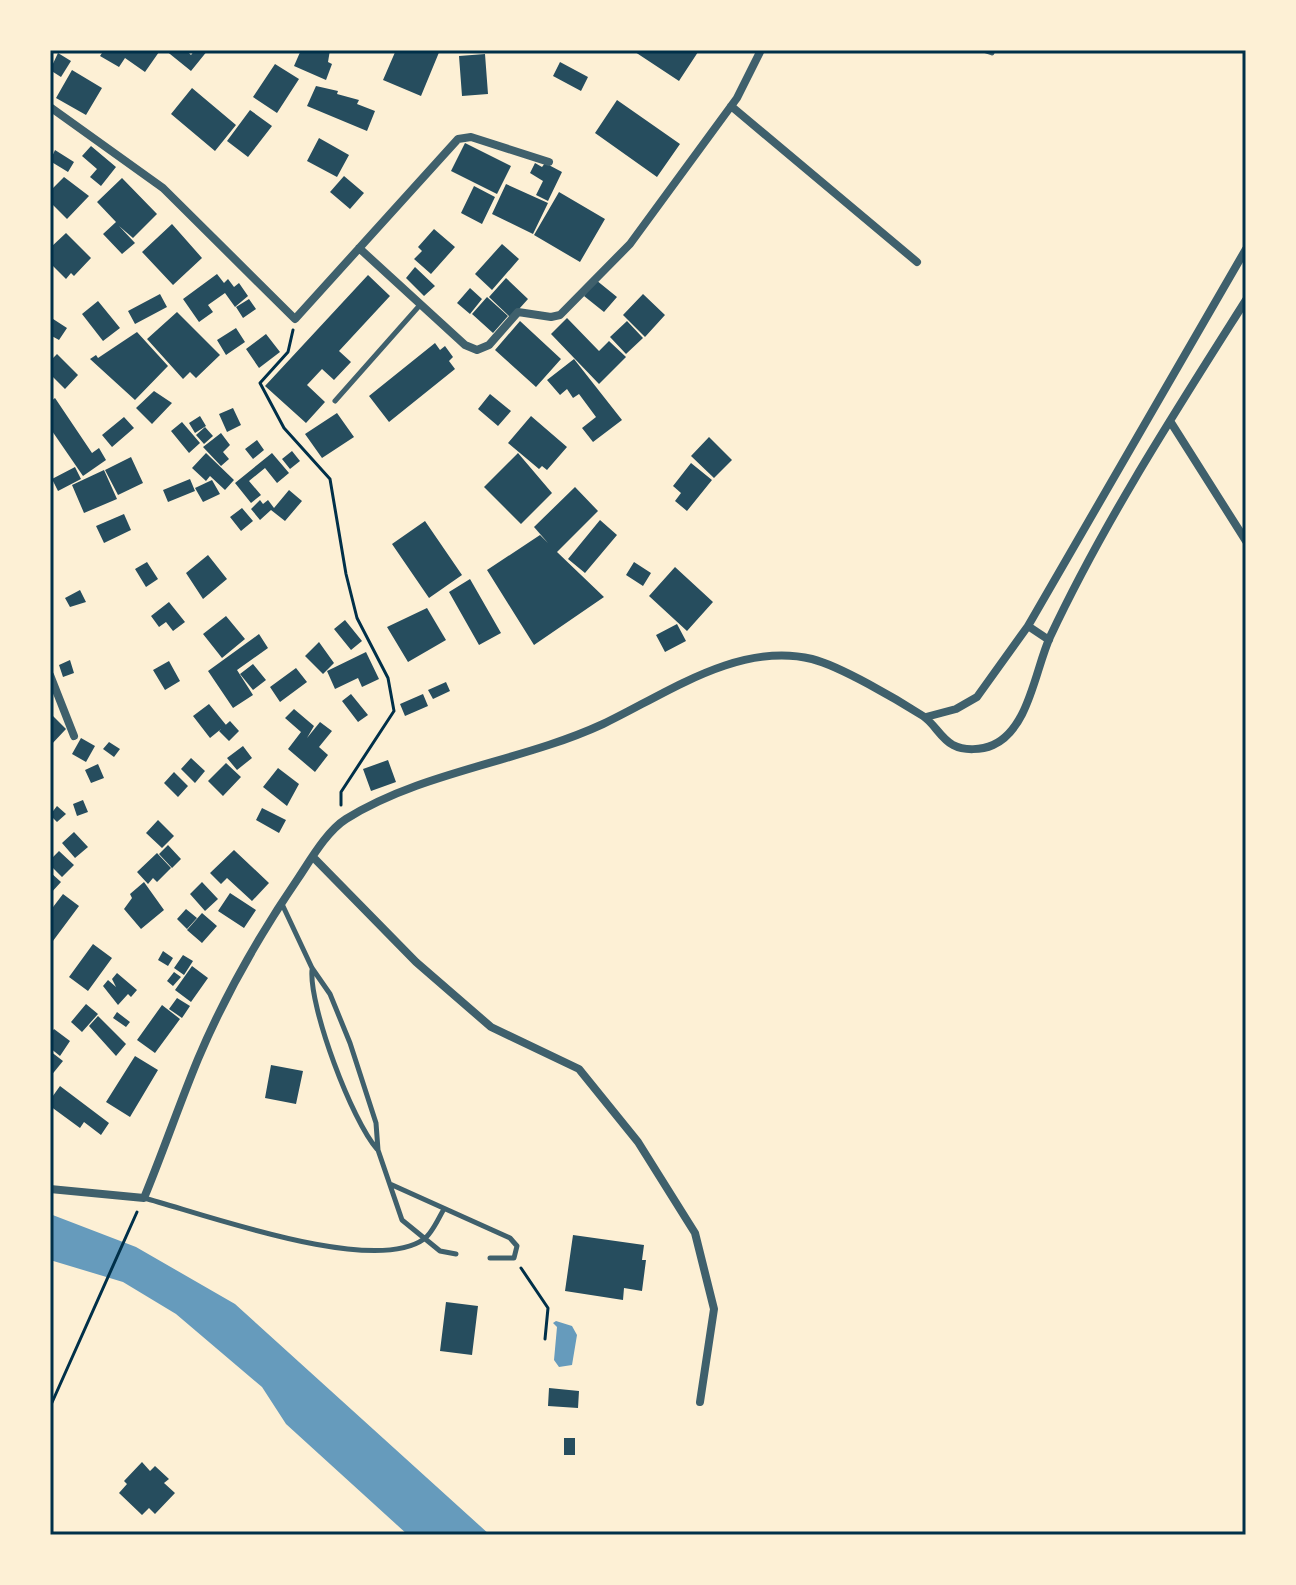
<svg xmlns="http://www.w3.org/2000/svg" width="1296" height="1585" font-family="'Alegreya Sans',sans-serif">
  <rect width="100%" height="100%" fill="#fdf0d5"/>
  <path fill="#669bbc" d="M50,1214L136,1247L235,1304L490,1535H408L286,1424L262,1387L176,1314L123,1282L50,1260Z
    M556,1321L572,1326L577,1335L572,1365L559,1367L554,1360L557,1327L553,1323Z"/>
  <path fill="#264d5e" d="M104,50H156L159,52L145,72L125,58L119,67L100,56Z
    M165,50H186L191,55L195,50H208L191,71Z
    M301,50H330L328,62L332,64L326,80L294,66Z
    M396,50H440L421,96L383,80Z
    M632,50H695L698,52L679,81Z
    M58,53L71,61L61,77L50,70Z
    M485,54L488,94L462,96L459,56Z
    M560,62L588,77L581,91L553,76Z
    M275,64L299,79L277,113L253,97Z
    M72,70L102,88L86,115L56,98Z
    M316,86L338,91L337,94L359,100L357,104L375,111L367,131L307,106Z
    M192,88L236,125L215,151L171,114Z
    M617,100L680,144L657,177L595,133Z
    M250,110L272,126L248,157L227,141Z
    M319,138L349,155L337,177L307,161Z
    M465,143L511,166L497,194L451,171Z
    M91,146L116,167L101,186L90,177L97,169L82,156Z
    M55,150L74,162L68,172L50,161Z
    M535,163L542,167L545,163L562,172L548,201L536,195L543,181L530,173Z
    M344,176L364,193L350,209L330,192Z
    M64,177L89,196L67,219L50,202V191Z
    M122,178L157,214L133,238L119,226L135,243L122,254L103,234L116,222L97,202Z
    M506,184L548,203L533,234L492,214Z
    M474,186L495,197L482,224L461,213Z
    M559,192L605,219L580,262L534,235Z
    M172,224L202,258L173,285L142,252Z
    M434,229L455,247L431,274L414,259L422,251L418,247Z
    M66,233L91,258L74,276L71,273L66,279L50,263V248Z
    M502,244L519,259L492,290L475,274Z
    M415,267L435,286L424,296L406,278Z
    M217,274L224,283L228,279L234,287L239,283L248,296L235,307L225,293L208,305L213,312L199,322L183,299Z
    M368,275L390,296L339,351L351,362L334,380L322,369L307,385L325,402L306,423L265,386Z
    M506,278L528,299L511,318L489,297Z
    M596,280L617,297L604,312L584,296Z
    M470,288L482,299L470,314L457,303Z
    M160,294L167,307L135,324L128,311Z
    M643,294L665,315L645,337L623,315Z
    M487,297L508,316L493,333L472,314Z
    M249,299L256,309L243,318L236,307Z
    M98,301L120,328L103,341L82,314Z
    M177,312L220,355L196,378L190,372L183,379L147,339Z
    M50,317L67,328L59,340L50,335Z
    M567,318L599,351L609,341L626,357L599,384L551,334Z
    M520,321L561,359L536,387L495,350Z
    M627,321L643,338L626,354L610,337Z
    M236,328L245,342L226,355L217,340Z
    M137,332L168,366L135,400L90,359L96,355L98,358Z
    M266,334L280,352L259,368L246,349Z
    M435,343L440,350L445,346L453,357L449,361L455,369L389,422L369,396Z
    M57,354L78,375L65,389L50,374V361Z
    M574,359L622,420L593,442L582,428L596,417L579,394L573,398L567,389L560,395L547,380Z
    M154,391L172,403L152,424L136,408Z
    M490,394L511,411L498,426L478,409Z
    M55,398L92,453L99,448L106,460L83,476L50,428V402Z
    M233,408L241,425L227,432L219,414Z
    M337,413L354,437L322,458L305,434Z
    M200,416L206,426L195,433L189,423Z
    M531,416L567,447L547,470L542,466L539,469L508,443Z
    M124,417L134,428L112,447L102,435Z
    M182,422L200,443L189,453L171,431Z
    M205,427L213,436L204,444L196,435Z
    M221,433L230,445L223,452L229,459L221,466L203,447Z
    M709,437L732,460L714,478L691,456Z
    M257,440L264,450L253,459L245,449Z
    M292,451L300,461L290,469L282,459Z
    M206,453L234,480L225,490L210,476L206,481L192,468Z
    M272,453L289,473L277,483L265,468L249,481L261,495L251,503L235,483Z
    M518,453L552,493L521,524L484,487Z
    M131,457L143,483L118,495L105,470Z
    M691,463L712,480L687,511L675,501L681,493L673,486Z
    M75,467L81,479L58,491L52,479Z
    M104,470L117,499L84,513L72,485Z
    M190,479L195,491L168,502L163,490Z
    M212,480L220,494L203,502L195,488Z
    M575,487L598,511L557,552L604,597L534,645L487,570L540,535L548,543L534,527Z
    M289,490L302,501L285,521L271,510L260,520L251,509L260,500L263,504L268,500L274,508Z
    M242,508L253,521L241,531L230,517Z
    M124,514L131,530L104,543L96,526Z
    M600,520L617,535L585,573L568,559Z
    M425,521L462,575L429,598L392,544Z
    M208,555L227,579L203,599L186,573Z
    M147,562L158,579L146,587L135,569Z
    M634,562L651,573L643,586L626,575Z
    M675,567L713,602L687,631L649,596Z
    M470,579L501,633L479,645L449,592Z
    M80,590L86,602L70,607L65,598Z
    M169,602L185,622L173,631L166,622L159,627L151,616Z
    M427,608L446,640L408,662L387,627Z
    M226,616L245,639L222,658L203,634Z
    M345,620L362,641L351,650L334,629Z
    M677,624L686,641L665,652L656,635Z
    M259,634L268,648L237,670L253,695L233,708L208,671Z
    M319,642L334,663L323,674L305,656Z
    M366,652L379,679L362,687L358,678L335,689L327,671Z
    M70,660L74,673L63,677L59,665Z
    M169,661L180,681L165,690L153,670Z
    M253,664L266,680L253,690L240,674Z
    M296,668L307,682L280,702L270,687Z
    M446,682L450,691L433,699L428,690Z
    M351,694L368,715L358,722L342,701Z
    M423,694L428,706L405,716L400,704Z
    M209,704L226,725L210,738L193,716Z
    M294,709L314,726L307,738L320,722L332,731L319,747L328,755L315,772L288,749L301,732L285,718Z
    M50,713L66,729L50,746Z
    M230,721L239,731L229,741L219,731Z
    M81,738L95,746L86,762L72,754Z
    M109,742L120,749L114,757L103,749Z
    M243,746L252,758L237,770L227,758Z
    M191,758L205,771L195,783L181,769Z
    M388,760L396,782L371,791L363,769Z
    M226,763L241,777L223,796L208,781Z
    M98,764L104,778L91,783L85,770Z
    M278,768L299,784L287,806L263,787Z
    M174,772L188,786L178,797L164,783Z
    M83,800L88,812L77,816L73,804Z
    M57,806L66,814L57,822L50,815Z
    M262,808L286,820L279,833L256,820Z
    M158,820L174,836L162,848L146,833Z
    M74,832L88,847L75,858L62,843Z
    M168,845L181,859L172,868L159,854Z
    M234,850L269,883L252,901L227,878L221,884L210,873Z
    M59,851L74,865L62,877L50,865V860Z
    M157,853L171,868L157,882L153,878L148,884L137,872Z
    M50,872L61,882L50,894Z
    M144,882L164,910L141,929L124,909L132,898L130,894Z
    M202,882L218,899L205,911L190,894Z
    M230,893L256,910L244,928L218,911Z
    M63,894L79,906L50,945V911Z
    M186,909L197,918L187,929L177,919Z
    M202,913L217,926L202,943L187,930Z
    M93,944L112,958L88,991L69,977Z
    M163,951L173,958L168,966L158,960Z
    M183,955L193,961L184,975L174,968Z
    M192,966L208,978L191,1002L175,990Z
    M174,972L181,977L173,986L167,981Z
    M117,973L137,990L131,997L128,994L118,1005L103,986L108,980L116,987L112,979Z
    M177,998L190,1006L182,1018L169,1009Z
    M86,1004L98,1014L82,1032L71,1022Z
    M162,1005L180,1019L155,1053L137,1040Z
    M117,1012L130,1022L126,1027L113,1018Z
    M98,1016L126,1044L116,1056L89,1026Z
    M54,1029L70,1041L60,1056L50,1048V1035Z
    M50,1051L63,1061L50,1077Z
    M135,1056L158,1070L130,1117L106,1102Z
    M271,1065L303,1071L296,1104L265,1098Z
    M60,1086L109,1123L101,1135L84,1122L80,1128L50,1106V1100Z
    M573,1235L644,1245L642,1260H646L642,1291L624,1288L623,1300L565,1291Z
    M446,1302L478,1306L472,1355L440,1351Z
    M549,1388L579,1391L578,1408L548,1406Z
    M564,1438H575V1455H564Z
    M142,1462L150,1471L155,1466L169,1479L164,1483L175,1493L155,1514L149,1508L142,1515L119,1493L127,1484L124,1481Z"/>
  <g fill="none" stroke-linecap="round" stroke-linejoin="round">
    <path stroke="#003049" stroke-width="3" d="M293,330L288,352L260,383L284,428L330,479L346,574L357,618L388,678L394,711L341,792V805
      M521,1268L548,1308L545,1339
      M50,1407L137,1212"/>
    <path stroke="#3f606c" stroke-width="5" d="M983,50L992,53
      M335,401L420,305
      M282,904L312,968L330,994L350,1043L376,1123L378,1150L402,1220L440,1251L456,1254
      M312,970C309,1007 352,1121 377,1149
      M390,1184L510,1238L517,1246L514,1258H490
      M144,1198C204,1214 373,1276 424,1239C432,1234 439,1217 444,1209"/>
    <path stroke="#3f606c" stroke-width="8" d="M731,106L917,262
      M50,107L163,188L295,319L458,139L471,137L549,162
      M359,248L465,345L477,350L489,345L518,312L551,317L560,315L630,244L737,98L761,50
      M1170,421L1246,541
      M1028,626L1049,640
      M50,675L74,736
      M926,717L956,709L977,697L1028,626L1246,249
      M313,857L416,962L491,1027L579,1069L638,1142L695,1233L714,1309L700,1402
      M50,1189L144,1198C163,1152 179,1105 198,1059C225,995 260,934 299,877C311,859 327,831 346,819C423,771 521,762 603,724C666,694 739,641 812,659C840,666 898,700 923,716C934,723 941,739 953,745C964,751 982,750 993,745C1029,729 1035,670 1050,637C1105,520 1177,409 1246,300"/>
  </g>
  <rect width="1296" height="1585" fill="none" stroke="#fdf0d5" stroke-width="104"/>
  <rect x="52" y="52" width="1192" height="1481" fill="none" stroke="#003049" stroke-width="3"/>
</svg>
